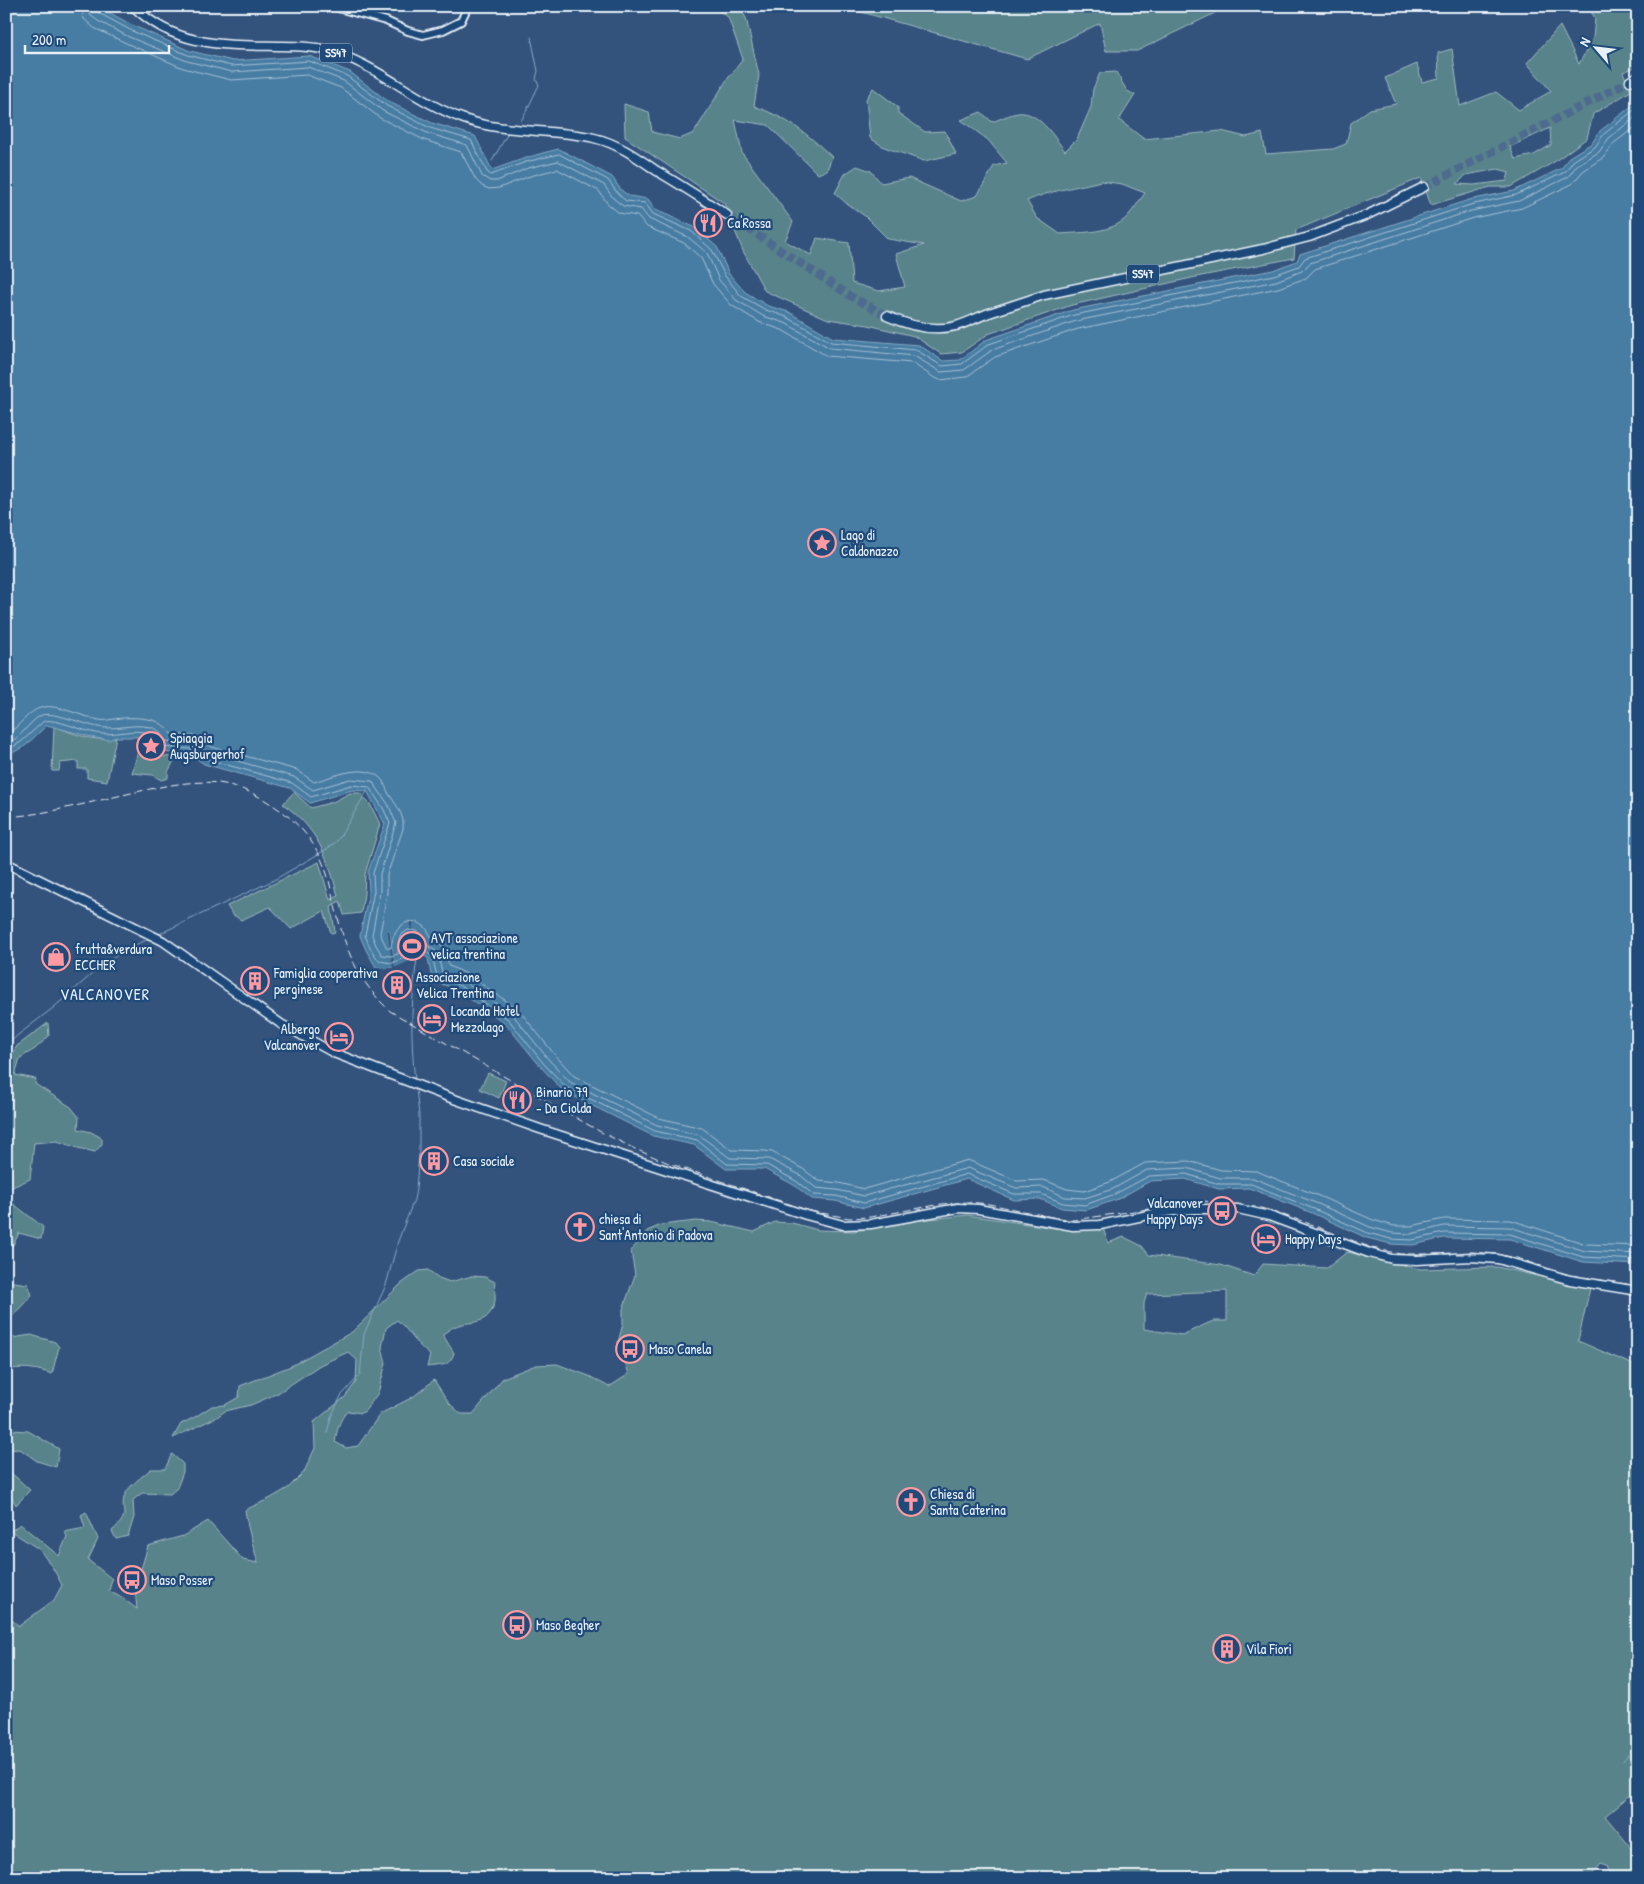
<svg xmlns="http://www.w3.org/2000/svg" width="1644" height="1884" font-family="'Patrick Hand',sans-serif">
  <rect width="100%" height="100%" fill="#33537d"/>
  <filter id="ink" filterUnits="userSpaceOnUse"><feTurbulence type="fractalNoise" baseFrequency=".02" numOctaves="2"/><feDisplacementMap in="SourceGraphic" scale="10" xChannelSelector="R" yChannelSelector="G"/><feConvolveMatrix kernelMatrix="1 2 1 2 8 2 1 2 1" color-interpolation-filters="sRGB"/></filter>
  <g filter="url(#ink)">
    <path fill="#58838a" stroke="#a0bac1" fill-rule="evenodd" d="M712,6H739L746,18L759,75L754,106C787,118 807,133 832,157L827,170L818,174L768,125L735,120L742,153L793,222L785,241L811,255L817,238L849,243L852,283L879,291L905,287L896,254L924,245L888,239L865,216L847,204L835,193L845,174L857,166L871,171L881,183L909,178L961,201L977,196L994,166L1007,163L988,140L961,120L981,112L992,122C1000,119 1010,114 1018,113C1038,110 1055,138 1065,151L1077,139L1091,107L1093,89L1100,73L1116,72L1127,91L1135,95L1119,120L1144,139L1221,131L1246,137L1262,133L1266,154L1333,149L1346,144L1351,123L1370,109L1396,104L1385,78L1417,64L1422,82L1439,78L1438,53L1452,49L1460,106L1496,92L1519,110L1551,91L1527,63L1560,26L1579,64L1593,38L1595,18L1587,6H1638V66L1623,72L1631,91L1593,114L1587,138L1554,162L1511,187H1490L1431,205L1421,178L1296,230L1294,258L1196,277L1072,305L988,334L962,352L941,354L914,336L868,325L828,319L765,291L743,251L724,203L625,137L624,104L649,112L652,132L680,139L694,133L726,81L743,59L728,17ZM1550,128L1551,145L1534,155L1515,159L1510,147ZM1498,169L1509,172L1507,181L1474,185L1457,184L1466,175ZM1101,181L1122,184L1145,193C1139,201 1134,209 1128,216C1112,234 1082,232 1060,234L1037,218L1027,201C1048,191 1077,187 1101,181Z
      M849,6H1215V13L1137,51H1106L1100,23L1027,59L858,11Z
      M873,88L898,107V113L925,132L945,131L956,154L924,161L884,147L870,138L866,99Z
      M54,726C72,733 97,744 116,737L107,781L87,778V769H78V761L60,763L59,771H52Z
      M142,737L147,738C147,753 164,758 176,757L168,772V778L161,780L153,775L132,773Z
      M294,792L311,808L333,802L350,793H360L370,804L380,824L365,874L364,894L361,913L344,915L340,901L331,906L335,932L331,933L324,911L291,929L270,907L241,920L232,914L227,906L319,862L330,900L338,896C328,857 317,828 283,804Z
      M48,1023L49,1036L35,1049L20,1058L15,1075L36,1079L35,1084L71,1107L79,1117L78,1129L91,1132L102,1138V1144L95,1152L78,1148L57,1141L34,1143L30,1179L6,1190V1065L17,1046Z
      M488,1073L506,1081L499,1098L480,1089Z
      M6,1198L43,1227L41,1239L19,1233L13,1245L6,1248Z
      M967,1215L1054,1228H1103L1108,1243L1124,1237L1142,1246L1149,1255L1221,1265L1254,1276L1263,1264L1327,1268L1347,1252L1420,1269L1497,1267L1590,1288L1578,1341L1638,1367V1801L1629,1796L1605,1816L1638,1856V1878L1611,1876L1607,1866L1601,1864L1591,1876L1592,1878H6V1615L19,1626L54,1600L62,1585L54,1570L40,1550L11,1531L20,1524L59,1556L67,1536L64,1532L85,1528L81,1515L86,1512L98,1539L88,1560L112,1579L109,1591L122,1598L137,1609L135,1589L148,1546L183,1536L208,1521L243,1560L258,1563L248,1527L245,1510L271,1498L288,1488L304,1472L315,1448L314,1422L345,1397L356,1382L357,1360L348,1352L320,1365L278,1393L251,1405L225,1411L217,1417L173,1438L181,1424L195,1417L212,1406L225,1405L239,1397L240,1386L291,1366L352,1332L401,1284L419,1271L428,1270L439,1278L450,1282L472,1276L485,1277L495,1282C493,1289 497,1297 494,1305C484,1333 462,1314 443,1335L454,1353C450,1367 440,1365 427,1367L430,1355C416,1345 410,1331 397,1320L386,1328L382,1347L386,1363L378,1393L365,1411L361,1413L348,1411C339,1419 337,1431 335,1442L346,1448L358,1446L380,1414L413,1397L434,1380L449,1403L461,1414H473L503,1378L536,1365L557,1364L589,1376L609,1387L629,1374L618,1342L623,1324V1309L635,1275L631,1251L647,1231L661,1225L696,1221L711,1222L754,1232L775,1222L792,1223L818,1230L854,1231L921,1220ZM1227,1291V1321H1213L1182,1335L1144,1329V1303L1147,1294Z
      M6,1281L28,1284L32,1295L6,1323V1308L8,1304H6Z
      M31,1335L55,1342L59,1347L52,1374C38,1369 26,1367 11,1369L8,1379H6V1339Z
      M12,1430L28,1431L59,1449L56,1467L37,1461L20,1449L6,1450V1432Z
      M172,1454L183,1464V1472L177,1488L170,1494L142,1493L133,1500L134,1517L128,1536L116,1539L112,1531C134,1512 117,1511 126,1493C129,1486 144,1475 151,1469H165Z
      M6,1463L9,1471L30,1490L16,1505L6,1487Z"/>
    <path fill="#467ca3" stroke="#87abc5" d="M6,6H97L134,26L190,51L233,61L309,56L350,72L389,102L432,123L475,136L492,170C514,162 536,154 559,149L612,177L621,190L629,196L648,199L656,210L694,227L717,247L729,274L745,292L768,306L789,312L833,338L919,345L943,361L960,360L986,340L1073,310L1273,270L1297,261L1300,254L1469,200L1514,191L1562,168L1569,157L1592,143L1600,131L1638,101V1265L1583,1262L1510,1239L1444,1238L1413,1245L1391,1244L1367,1238L1312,1213L1249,1188L1219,1189L1185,1179L1150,1181L1118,1199L1086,1210L1062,1208L1040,1199L1014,1200L967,1179L864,1208L835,1201L812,1199L794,1185L764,1169H726L694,1145L653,1136L563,1091L541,1067L505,1023L457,990L432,980L428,958L417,951L413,940L410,942V961L395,967L389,930L387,931L394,968L376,967L366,950L360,936L369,891L368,872L385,824L367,791L352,790L310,803L290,788L204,764L190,754L160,752L154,749L152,740L138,737H116L109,740L95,738L47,725L24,747L6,756Z"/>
    <path fill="#33537d" d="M411,921H413V940L417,951L416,954L412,947V962L394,970L376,969V967L393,968L387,931L389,930L395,967L409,961Z"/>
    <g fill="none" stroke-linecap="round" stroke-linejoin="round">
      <path stroke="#a7c2d6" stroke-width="1" d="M81,6L84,19L94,28L126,43L183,68L231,80L307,75L341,88L380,118L424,140L461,152L476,180L482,186L489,189L499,188L530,176L557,169L599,191L607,203L619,213L637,216L647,227L684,243L701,258L713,284L731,305L759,322L782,330L827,356L912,363L933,377L940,380L966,377L995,357L1078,329L1278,288L1306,278L1315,269L1473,218L1522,208L1572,184L1583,171L1604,157L1614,143L1638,125
        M88,6L90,15L98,21L129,37L187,61L232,72L308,67L344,81L383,111L427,133L467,145L482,176L490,181H497L528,168L558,161L604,185L613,198L623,206L641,209L649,219L688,237L707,253L719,280L736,300L763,316L785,323L830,348L914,356L941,372L964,370L992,350L1076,321L1276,281L1302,271L1310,263L1471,211L1519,201L1568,177L1577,165L1599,152L1609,138L1638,115
        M94,6L95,11L132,31L188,55L231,66L309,61L347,76L387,106L430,128L471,140L487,172L491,175L526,162L559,154L608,180L618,194L626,201L645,203L653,214L691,231L712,250L725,276L741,296L766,310L787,317L831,342L916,350L942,366L962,364L989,344L1074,315L1274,275L1299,266L1305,258L1470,205L1516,195L1565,172L1573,161L1595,147L1604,134L1638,107
        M6,735C19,728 28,710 43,707C57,704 83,717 99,720C105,721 108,720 114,719C128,717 143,717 156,721C163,724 167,728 171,734L195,736L212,747L297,770L314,782C332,777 366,761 382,780C385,784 386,789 389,794C396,805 405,815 403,829L387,875V893L380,934L387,948H391C392,930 408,912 425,927C429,931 430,937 434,940C437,943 440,944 443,948C447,953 447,960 449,966L467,974L518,1009L555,1055L574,1076L659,1118L702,1128L732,1150L765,1151L772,1152L803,1169L819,1181L839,1183L864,1189L968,1160L1017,1181L1044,1180L1067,1189L1084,1191L1110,1182L1145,1163L1188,1161L1221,1170L1256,1171L1319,1196L1373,1220L1394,1226H1411L1444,1219L1511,1220L1586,1244L1638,1246
        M6,744C11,741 16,739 19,736C26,729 34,718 42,715C52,711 86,725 98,727C117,731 137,721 156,729C161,732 162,737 165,741L193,743L209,753L294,777L313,790L350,779L372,781L388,804L396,823L380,874V892L372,935L376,945L382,955L391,956L398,954L399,940L401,935L408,930L417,931L422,935L426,944L437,952L442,972L463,981L513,1015L549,1060L570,1082L657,1125L699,1135L730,1158L769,1159L800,1175L816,1188L837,1190L864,1196L968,1168L1016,1188L1043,1187L1065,1197L1085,1198L1113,1189L1147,1170L1187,1168L1220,1178H1253L1316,1203L1370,1227L1392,1233L1411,1234L1444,1226L1510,1227L1585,1251L1638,1254
        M6,751L21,742L44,721C56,718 82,731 96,733C114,737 135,726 153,735C158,737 157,744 161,747L191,749L206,759L292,783L311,797L351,785L369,787L383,808L390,823L373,873L374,891L365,935L370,948L379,961L392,963L404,958L405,940L410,936L415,937L421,948L432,956L437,976L460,986L508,1019L544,1064L566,1087L655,1131L697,1140L727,1164L767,1165L796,1181L814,1195L836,1196L864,1203L967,1174L1014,1194H1041L1063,1203L1085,1205L1115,1194L1149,1176L1186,1174L1219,1184H1251L1314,1209L1368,1233L1391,1239L1412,1240L1444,1233L1510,1234L1583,1257L1638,1260"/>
      <path stroke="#87abc5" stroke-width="1" d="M521,121C528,109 533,97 539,85L536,79L538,71L531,37
        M492,161L508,133
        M159,934L274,880L327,849L338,840L367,791
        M6,1046L18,1035L53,1008L99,968L126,949L151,938
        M415,1080C410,1037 411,994 418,952
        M327,1433L331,1417L341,1396L360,1375L364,1334L386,1285L398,1241L414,1200L416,1189L419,1152V1115L416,1089
        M1623,1761L1632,1749L1638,1738"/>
      <path stroke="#4e6b8f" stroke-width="8" stroke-dasharray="8 4" stroke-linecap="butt" d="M1424,187L1630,81
        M727,215L852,297L887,316"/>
      <defs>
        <path id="tertiary" d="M331,6L386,21L408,31L423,35L443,30L461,21L468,6"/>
        <path id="secondary" d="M6,863L163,941L281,1024L334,1053L451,1098L540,1129L806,1215L843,1225L871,1224L958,1208L978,1209L1073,1226L1100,1225L1158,1213L1191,1209H1238L1269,1216L1369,1253L1392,1259L1417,1260L1471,1257L1498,1259L1570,1280L1638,1291"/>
        <path id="primary" d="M133,6C176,48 226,45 281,46C296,46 311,46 326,50C376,63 415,102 464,119C505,134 551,128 594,138C617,143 638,158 657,171C681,185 704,200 727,215
          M1630,81L1638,76
          M887,316C907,325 933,332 956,326C967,323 978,317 989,313C1007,307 1026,301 1044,295L1263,249L1309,237L1367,215L1424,187"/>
      </defs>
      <use href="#tertiary" stroke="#e8f1f8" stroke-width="10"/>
      <use href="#secondary" stroke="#e8f1f8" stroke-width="11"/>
      <use href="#primary" stroke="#e8f1f8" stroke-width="11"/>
      <use href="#tertiary" stroke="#1f4a7a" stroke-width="6"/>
      <use href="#secondary" stroke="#1f4a7a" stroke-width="8"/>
      <use href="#primary" stroke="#1f4a7a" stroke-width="8"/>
      <path stroke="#e8f1f8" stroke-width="1" stroke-dasharray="8 4" stroke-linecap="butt" d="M6,817C50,814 94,801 136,792C164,786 190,780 219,783C240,786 260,796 277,808C297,821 316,843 324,866C329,877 331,890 334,902C345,948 355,978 390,1011L599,1131L635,1149L671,1164L810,1211L849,1218L870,1217L942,1204L968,1202L989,1204L1052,1217L1074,1220L1202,1201L1235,1204L1261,1208L1302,1221L1372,1248L1400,1254H1496L1517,1258L1565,1274L1638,1286"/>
    </g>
  </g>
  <defs>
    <symbol id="restaurant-ring" viewBox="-11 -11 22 22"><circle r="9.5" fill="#1f4a7a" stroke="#ff9aa2" stroke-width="1.5"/><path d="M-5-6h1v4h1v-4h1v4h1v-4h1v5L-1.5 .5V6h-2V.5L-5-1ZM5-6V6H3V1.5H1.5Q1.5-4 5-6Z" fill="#ff9aa2"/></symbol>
    <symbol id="sight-ring" viewBox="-11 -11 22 22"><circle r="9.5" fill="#1f4a7a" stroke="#ff9aa2" stroke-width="1.5"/><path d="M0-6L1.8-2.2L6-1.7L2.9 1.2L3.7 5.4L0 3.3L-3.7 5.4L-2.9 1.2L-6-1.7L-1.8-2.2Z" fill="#ff9aa2"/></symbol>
    <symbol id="stadium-ring" viewBox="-11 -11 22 22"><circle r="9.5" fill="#1f4a7a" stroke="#ff9aa2" stroke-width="1.5"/><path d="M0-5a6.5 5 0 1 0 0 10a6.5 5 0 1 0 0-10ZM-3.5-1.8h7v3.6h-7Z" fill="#ff9aa2"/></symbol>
    <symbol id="shop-ring" viewBox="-11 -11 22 22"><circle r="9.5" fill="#1f4a7a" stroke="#ff9aa2" stroke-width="1.5"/><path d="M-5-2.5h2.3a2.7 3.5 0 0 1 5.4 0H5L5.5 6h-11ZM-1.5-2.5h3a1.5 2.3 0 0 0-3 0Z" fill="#ff9aa2"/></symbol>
    <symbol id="building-ring" viewBox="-11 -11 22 22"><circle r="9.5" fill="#1f4a7a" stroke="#ff9aa2" stroke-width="1.5"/><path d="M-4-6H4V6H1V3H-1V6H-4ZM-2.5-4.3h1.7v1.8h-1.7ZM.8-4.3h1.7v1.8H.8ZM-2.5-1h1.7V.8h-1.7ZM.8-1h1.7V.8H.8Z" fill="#ff9aa2"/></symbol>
    <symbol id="hotel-ring" viewBox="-11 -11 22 22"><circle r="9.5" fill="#1f4a7a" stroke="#ff9aa2" stroke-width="1.5"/><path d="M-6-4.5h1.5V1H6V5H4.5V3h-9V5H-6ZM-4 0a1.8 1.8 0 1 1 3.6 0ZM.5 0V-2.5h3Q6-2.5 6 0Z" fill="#ff9aa2"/></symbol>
    <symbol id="bus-ring" viewBox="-11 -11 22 22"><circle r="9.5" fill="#1f4a7a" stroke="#ff9aa2" stroke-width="1.5"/><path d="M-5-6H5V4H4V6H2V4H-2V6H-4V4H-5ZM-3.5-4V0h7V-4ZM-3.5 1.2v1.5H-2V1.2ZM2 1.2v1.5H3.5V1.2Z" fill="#ff9aa2"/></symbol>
    <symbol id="church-ring" viewBox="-11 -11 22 22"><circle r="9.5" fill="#1f4a7a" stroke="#ff9aa2" stroke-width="1.5"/><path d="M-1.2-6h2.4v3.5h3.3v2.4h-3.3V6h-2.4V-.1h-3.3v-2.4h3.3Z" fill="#ff9aa2"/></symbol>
  </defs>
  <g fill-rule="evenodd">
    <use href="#restaurant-ring" x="692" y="207" width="32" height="32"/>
    <use href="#sight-ring" x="806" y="527" width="32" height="32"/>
    <use href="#sight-ring" x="135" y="730" width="32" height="32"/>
    <use href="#stadium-ring" x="396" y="930" width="32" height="32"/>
    <use href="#shop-ring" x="40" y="941" width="32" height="32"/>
    <use href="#building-ring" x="239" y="965" width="32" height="32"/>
    <use href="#building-ring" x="381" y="969" width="32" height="32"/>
    <use href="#hotel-ring" x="416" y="1003" width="32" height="32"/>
    <use href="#hotel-ring" x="323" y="1021" width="32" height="32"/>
    <use href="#restaurant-ring" x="501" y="1084" width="32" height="32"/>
    <use href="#building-ring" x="418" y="1145" width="32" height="32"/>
    <use href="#bus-ring" x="1206" y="1195" width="32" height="32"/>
    <use href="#church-ring" x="564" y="1211" width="32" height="32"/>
    <use href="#hotel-ring" x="1250" y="1223" width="32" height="32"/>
    <use href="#bus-ring" x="614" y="1333" width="32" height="32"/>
    <use href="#church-ring" x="895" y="1486" width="32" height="32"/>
    <use href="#bus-ring" x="116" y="1564" width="32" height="32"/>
    <use href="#bus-ring" x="501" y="1609" width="32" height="32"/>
    <use href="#building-ring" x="1211" y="1633" width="32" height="32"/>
  </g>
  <g text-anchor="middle" stroke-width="4.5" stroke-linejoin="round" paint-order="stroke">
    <g fill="#1f4a7a" stroke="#acbfd2" stroke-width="1">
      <rect x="320" y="43.5" width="32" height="19" rx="4"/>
      <rect x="1127" y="264.5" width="32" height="19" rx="4"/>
    </g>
    <g font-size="12" font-weight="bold" fill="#e8f1f8">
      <text x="336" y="57">SS47</text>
      <text x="1143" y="278">SS47</text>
    </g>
    <g font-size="14" fill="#e8f1f8" stroke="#1f4a7a" text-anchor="start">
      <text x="727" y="228">Ca'Rossa</text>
      <text x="841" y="540">Lago di<tspan x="841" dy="16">Caldonazzo</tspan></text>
      <text x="170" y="743">Spiaggia<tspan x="170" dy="16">Augsburgerhof</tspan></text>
      <text x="431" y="943">AVT associazione<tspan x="431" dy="16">velica trentina</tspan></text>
      <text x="75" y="954">frutta&amp;verdura<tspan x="75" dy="16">ECCHER</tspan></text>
      <text x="274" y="978">Famiglia cooperativa<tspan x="274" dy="16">perginese</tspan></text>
      <text x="416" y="982">Associazione<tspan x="416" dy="16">Velica Trentina</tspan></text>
      <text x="451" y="1016">Locanda Hotel<tspan x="451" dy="16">Mezzolago</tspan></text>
      <text x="320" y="1034" text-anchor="end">Albergo<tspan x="320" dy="16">Valcanover</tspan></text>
      <text x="536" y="1097">Binario 79<tspan x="536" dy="16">- Da Ciolda</tspan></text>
      <text x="453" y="1166">Casa sociale</text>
      <text x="1203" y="1208" text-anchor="end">Valcanover<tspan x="1203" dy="16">Happy Days</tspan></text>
      <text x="599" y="1224">chiesa di<tspan x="599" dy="16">Sant'Antonio di Padova</tspan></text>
      <text x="1285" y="1244">Happy Days</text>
      <text x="649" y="1354">Maso Canela</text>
      <text x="930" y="1499">Chiesa di<tspan x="930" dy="16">Santa Caterina</tspan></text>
      <text x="151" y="1585">Maso Posser</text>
      <text x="536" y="1630">Maso Begher</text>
      <text x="1246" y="1654">Vila Fiori</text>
    </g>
    <g font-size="16" letter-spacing="1" fill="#e8f1f8" stroke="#1f4a7a">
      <text x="105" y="1000">VALCANOVER</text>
    </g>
  </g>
  <rect width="1644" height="1884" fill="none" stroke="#1f4a7a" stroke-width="25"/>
  <rect x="12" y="12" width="1619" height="1859" fill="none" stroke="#e8f1f8" stroke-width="2" filter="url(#ink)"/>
  <g transform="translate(1596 48) rotate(298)" stroke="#1f4a7a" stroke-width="4" paint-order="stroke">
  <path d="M0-4L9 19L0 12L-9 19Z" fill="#e8f1f8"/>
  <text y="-8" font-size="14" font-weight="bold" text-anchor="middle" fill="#e8f1f8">N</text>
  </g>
  <path d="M25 45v8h144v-8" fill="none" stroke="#e8f1f8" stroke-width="2.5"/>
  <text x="32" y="45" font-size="15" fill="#e8f1f8" stroke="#1f4a7a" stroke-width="4" paint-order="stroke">200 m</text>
</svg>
